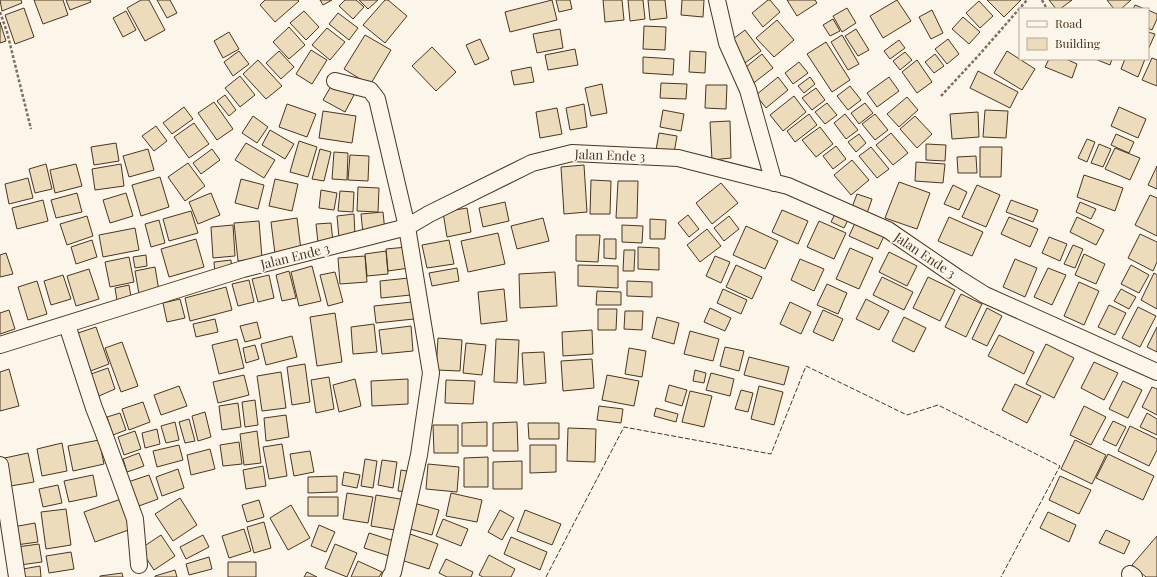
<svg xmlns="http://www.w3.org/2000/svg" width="1157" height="577" font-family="'Playfair Display',serif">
  <rect width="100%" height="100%" fill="#fbf6e9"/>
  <path fill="#ecdcbc" stroke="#4a3520" d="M0,0H21L22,3L2,11Z
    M34,0H63L68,15L43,24Z
    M66,0H90L91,2L70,10Z
    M141,0H149L165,30L145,41L127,8Z
    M157,0H170L177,13L167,18Z
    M265,0H298L299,1L275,22L260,5Z
    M320,0H332L323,5Z
    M345,0H356L364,7L353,19L339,6Z
    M359,0H378L368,9Z
    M385,0H388L407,16L385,43L363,25Z
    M552,0L557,20L510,32L505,12Z
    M556,0H570L572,9L559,12Z
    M603,0H622L624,20L605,22Z
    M628,0H643L645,19L630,21Z
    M648,0H665L667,18L650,20Z
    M682,0H704L703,17L681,15Z
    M768,0H770L780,12L763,27L752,13Z
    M787,0H815L817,3L797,16Z
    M897,0L911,21L883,38L870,16Z
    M987,0H1021L1004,17Z
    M1049,0H1072L1060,9H1056Z
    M1107,0H1131L1121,9H1114Z
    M979,1L993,16L980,28L966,13Z
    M1135,5L1145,9H1133Z
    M24,8L34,37L15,44L5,15Z
    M847,8L856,23L842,32L833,16Z
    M932,10L943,33L931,39L919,17Z
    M1148,10L1157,14V19L1152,30L1148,28Z
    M126,11L136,30L123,37L113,18Z
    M304,11L319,27L306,40L290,23Z
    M338,13L358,28L349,40L329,24Z
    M963,17L980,32L969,44L952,29Z
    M833,19L840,31L830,36L823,25Z
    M777,20L794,40L774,57L756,38Z
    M0,22L6,41L0,43Z
    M644,26L666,27L665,50L643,49Z
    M289,27L305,45L289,59L273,42Z
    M327,28L345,42L330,60L312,45Z
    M560,29L563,48L537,53L533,34Z
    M856,29L869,50L858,56L845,36Z
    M745,30L761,51L745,63L729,42Z
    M229,32L239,49L223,58L214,41Z
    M1148,32L1155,34L1148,50Z
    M365,35L391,50L370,85L344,69Z
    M842,35L859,64L848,70L831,42Z
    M480,39L489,59L475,65L466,45Z
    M948,39L959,54L947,64L935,49Z
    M899,40L905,48L890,59L884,51Z
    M826,42L850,80L832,92L807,54Z
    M432,47L456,72L436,91L412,66Z
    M575,49L578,65L548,70L545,55Z
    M311,50L327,60L312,84L296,74Z
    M239,51L249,64L233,76L224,62Z
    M279,51L294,67L281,79L266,63Z
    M690,51L706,52L705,73L689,72Z
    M1007,51L1035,69L1022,90L994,73Z
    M905,52L912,60L900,70L893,61Z
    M762,54L773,68L751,85L741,71Z
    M935,54L944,66L934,73L925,62Z
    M643,57L674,59L673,75L643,73Z
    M1152,58L1157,60V86L1142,80Z
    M1049,59H1066L1077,64L1072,78L1045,67Z
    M1095,59H1112L1110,65Z
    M1125,59H1145L1138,77L1121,69Z
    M258,60L282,86L266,99L243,74Z
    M917,60L932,82L917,93L902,72Z
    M799,62L808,73L793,84L785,73Z
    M531,67L534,82L514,85L511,71Z
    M978,71L1018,92L1010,108L970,88Z
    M240,76L255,95L240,107L225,88Z
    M778,77L788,90L766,108L756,95Z
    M810,77L815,84L804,93L798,86Z
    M889,77L899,91L877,107L867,93Z
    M334,81L355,93L345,112L323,100Z
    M661,83L687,84L686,99L660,98Z
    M602,84L607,113L591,116L585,88Z
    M706,85H727L726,109L705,108Z
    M850,86L861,100L848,110L837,96Z
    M816,88L825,100L812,110L802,98Z
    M225,95L236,110L229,116L217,101Z
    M794,96L806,112L783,131L770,115Z
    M907,97L918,110L899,127L887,114Z
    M214,102L233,129L217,140L198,113Z
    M827,103L837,115L825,124L815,112Z
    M865,103L873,113L859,124L851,113Z
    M287,104L316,114L307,137L279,127Z
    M584,104L587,127L570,130L566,108Z
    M184,107L193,119L172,134L163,123Z
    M1119,107L1146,119L1138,138L1111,126Z
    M557,108L562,134L540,138L536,112Z
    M663,110L684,114L681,131L660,127Z
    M985,110L1008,111L1006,138L983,137Z
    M323,111L356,116L352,143L319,138Z
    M978,112L979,137L952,139L950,114Z
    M809,114L817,125L795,142L787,131Z
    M845,114L858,130L846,139L834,123Z
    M875,114L888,130L875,140L862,124Z
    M253,116L268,127L257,143L242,133Z
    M915,116L932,134L917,148L900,129Z
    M730,121L731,158L712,160L710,122Z
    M194,123L209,144L189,158L174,137Z
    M156,126L167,141L154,151L142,136Z
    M820,127L833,144L816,157L802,140Z
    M270,130L294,144L285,159L262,145Z
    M659,133L677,136L674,153L656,150Z
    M891,133L908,153L893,165L876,145Z
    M859,134L866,143L856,152L848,142Z
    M1116,134L1134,142L1129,153L1111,145Z
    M1087,139L1095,142L1087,162L1078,158Z
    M299,141L317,147L308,177L290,172Z
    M116,143L119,161L94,165L91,147Z
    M246,143L275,160L264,178L235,160Z
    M926,144L946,145L945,161L926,160Z
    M1099,144L1111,149L1103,167L1091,163Z
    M836,146L846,159L833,169L823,156Z
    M871,147L889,169L877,178L859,156Z
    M980,147H1002L1001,177H980Z
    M1115,148L1140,158L1130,180L1105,169Z
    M148,149L154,170L129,177L123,156Z
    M212,149L220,160L201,174L193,163Z
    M320,149L331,152L324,181L312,179Z
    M334,152L348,153L347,180L332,179Z
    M350,155L369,156L368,181L348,180Z
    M976,156L977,173H958L957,157Z
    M852,160L869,180L851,195L834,175Z
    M916,162L945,164L943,183L915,181Z
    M188,163L205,186L185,201L168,177Z
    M46,164L52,189L35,193L29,169Z
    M76,164L82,186L55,193L50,170Z
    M121,164L124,186L95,190L92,169Z
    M584,165L587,212L564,214L561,167Z
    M1157,166V189L1148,185Z
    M1084,175L1123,188L1115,211L1077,197Z
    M160,177L169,207L141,216L132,185Z
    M28,178L33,198L9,204L5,184Z
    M241,179L264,185L258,209L235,203Z
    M275,179L298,184L292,211L269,206Z
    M591,180L611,181L610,214H590Z
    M618,181H638L637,218H616Z
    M899,182L930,193L917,229L885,218Z
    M721,183L738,203L712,224L696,203Z
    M953,185L967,192L959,210L944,204Z
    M977,185L1000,195L986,227L962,217Z
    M358,187L379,188L378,212L357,211Z
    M321,190L337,193L334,210L319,208Z
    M340,191L354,192L353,212L338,211Z
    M77,193L82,212L56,218L51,200Z
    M126,193L133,216L110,223L103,200Z
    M211,193L220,215L198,224L189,202Z
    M857,194L872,199L866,216L851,210Z
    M1150,195L1157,198V236L1135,225Z
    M43,200L48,221L17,229L12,208Z
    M1011,200L1038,210L1033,222L1006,212Z
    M505,202L509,221L483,227L479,208Z
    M1080,202L1096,209L1091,219L1076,212Z
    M467,208L471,232L447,237L443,212Z
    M782,210L808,221L798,244L772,232Z
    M191,211L198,233L169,241L163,219Z
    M383,212L385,232L363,234L361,214Z
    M836,212L849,218L844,228L831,222Z
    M354,214L355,236L339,238L337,216Z
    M688,215L699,229L689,237L678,223Z
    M87,216L93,236L67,245L60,224Z
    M729,216L739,229L724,241L714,228Z
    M949,217L983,232L972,256L938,241Z
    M1009,217L1038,229L1030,247L1001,234Z
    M1077,217L1104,230L1096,245L1070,232Z
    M297,218L301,250L275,254L271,222Z
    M543,218L549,241L517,249L511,226Z
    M650,219L666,220L665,239H650Z
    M159,220L165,243L151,247L145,224Z
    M259,221L262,258L238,261L234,223Z
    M819,221L846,233L834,259L807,247Z
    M856,221L885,234L878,249L849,236Z
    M331,223L333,242L318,243L316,224Z
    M233,225L235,256L213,258L211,227Z
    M622,225L643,226L642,243L622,242Z
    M746,226L778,241L765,269L733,255Z
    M135,228L139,250L103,257L99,235Z
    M707,229L721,246L700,262L687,245Z
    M498,233L505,264L468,272L461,241Z
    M1140,234L1157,242V262L1153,271L1128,258Z
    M576,235H600L598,262L576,261Z
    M1049,237L1067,244L1060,261L1042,253Z
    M196,239L204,267L169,277L161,249Z
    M604,239H616V259L604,258Z
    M92,240L97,257L76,264L71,247Z
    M449,240L454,264L427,268L422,245Z
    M1073,245L1083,249L1075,268L1064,264Z
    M407,247L409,268L388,271L386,249Z
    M638,247L659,248V270L638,269Z
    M850,248L873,258L859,289L836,279Z
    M624,250H635L634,271H623Z
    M386,251L388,274L367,276L365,254Z
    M889,252L917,266L907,286L879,272Z
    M6,253L13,274L0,277V255Z
    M1084,254L1105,264L1096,284L1075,275Z
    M146,255L147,266L135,268L133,257Z
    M365,256L367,282L340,284L338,258Z
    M715,256L730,262L721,283L706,276Z
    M129,257L134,282L110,287L105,262Z
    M800,259L824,269L814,291L791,280Z
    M1015,259L1037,268L1025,297L1003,287Z
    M231,260L232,272L215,274L214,262Z
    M578,265L618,266V288L578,286Z
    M736,265L762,277L752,299L726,287Z
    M1131,265L1149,275L1139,293L1121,284Z
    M312,266L321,301L299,306L291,272Z
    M155,267L159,291L139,294L135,271Z
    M457,268L459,281L432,286L429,273Z
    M1048,268L1066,275L1052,305L1034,297Z
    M89,269L99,299L76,306L67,276Z
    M289,271L296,298L282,301L276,275Z
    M335,272L343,302L328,306L320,275Z
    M555,272L557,306L520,308L519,274Z
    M1154,273L1157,275V309L1141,300Z
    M63,275L71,299L51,305L44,281Z
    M269,275L274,298L258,302L252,279Z
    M882,277L913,292L904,310L873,295Z
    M928,277L955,290L940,321L913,308Z
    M409,278L411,295L381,298L380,281Z
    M249,280L254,302L238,306L232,284Z
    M37,281L47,314L28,320L18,287Z
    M627,281L652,282V297L627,296Z
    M1079,282L1099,291L1084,325L1064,316Z
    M827,284L847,293L838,314L817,305Z
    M129,285L132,303L118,306L115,288Z
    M226,287L232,310L190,321L185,298Z
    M504,289L507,321L481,324L478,292Z
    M723,289L747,300L741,314L717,303Z
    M1121,289L1136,297L1129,309L1114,301Z
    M597,291L621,292V305H596Z
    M961,294L982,304L966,337L945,327Z
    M180,299L185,318L167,322L163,303Z
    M866,299L889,311L879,330L856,319Z
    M412,302L414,319L376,323L374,306Z
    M790,302L811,312L801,334L780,324Z
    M1109,305L1126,313L1115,335L1098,327Z
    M1138,307L1156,316L1140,347L1122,338Z
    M710,308L731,318L725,331L704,322Z
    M987,308L1002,316L987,346L972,339Z
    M598,309H617L616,330H598Z
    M9,310L15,329L0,334V313Z
    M823,310L843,319L833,341L813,332Z
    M625,311H643L642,330L624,329Z
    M335,313L342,362L317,366L310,317Z
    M657,317L679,323L674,344L652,338Z
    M904,317L926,328L914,352L892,341Z
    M215,319L218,332L196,337L193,324Z
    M257,322L261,338L245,342L240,326Z
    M374,324L377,352L353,354L351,327Z
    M411,326L413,351L382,354L379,330Z
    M96,327L109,364L88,372L75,334Z
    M1157,327V352L1147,347Z
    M592,330L593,354L563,356L562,332Z
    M690,331L719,339L713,361L684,354Z
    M999,335L1034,352L1024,374L988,356Z
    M292,336L297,357L266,365L261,344Z
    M438,338L462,340L460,371L436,370Z
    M237,339L244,368L219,374L212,345Z
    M496,339L519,340L517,383L494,382Z
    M122,342L138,386L121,392L105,348Z
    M466,343L486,345L482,375L463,373Z
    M1046,344L1074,358L1054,398L1026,384Z
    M255,345L259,359L246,363L243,348Z
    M725,347L744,351L739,371L720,366Z
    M629,348L646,351L642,377L625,374Z
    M544,352L546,383L524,385L522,353Z
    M749,357L789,367L784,385L744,375Z
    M592,359L594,388L563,391L561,361Z
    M1094,362L1118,373L1104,400L1081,388Z
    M305,364L310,402L292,405L287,367Z
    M108,368L115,389L99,396L91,374Z
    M9,369L19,406L0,411V372Z
    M695,370L706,373L704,383L693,381Z
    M281,372L286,408L262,411L257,376Z
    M711,373L734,379L730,396L706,390Z
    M244,375L249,395L218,403L213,382Z
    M607,375L639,381L634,406L602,400Z
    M329,377L334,409L316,413L311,380Z
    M355,379L361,406L339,412L333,385Z
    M408,379V404L372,406L371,381Z
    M446,380L475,381L473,404L445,403Z
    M1123,381L1142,390L1128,418L1109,409Z
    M1015,384L1041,396L1027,423L1002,410Z
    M669,385L687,390L682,406L665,401Z
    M179,386L187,406L161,415L154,395Z
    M759,386L783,392L774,425L751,419Z
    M1152,387L1157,389V415L1142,407Z
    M741,390L753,393L748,412L735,409Z
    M690,391L712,396L704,427L682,422Z
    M255,400L258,425L245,427L242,402Z
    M143,402L150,422L129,430L122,409Z
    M238,403L241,427L222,430L219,406Z
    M599,406L623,409L621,423L597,420Z
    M1084,406L1106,417L1091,445L1070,435Z
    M656,408L678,414L676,422L654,416Z
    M205,412L211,437L198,441L192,416Z
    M120,413L126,430L113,435L107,417Z
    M1147,413L1157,419V435L1140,427Z
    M286,415L289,437L266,441L264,418Z
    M189,419L195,441L185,443L179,422Z
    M1113,421L1126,427L1116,446L1103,440Z
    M175,422L179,440L166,443L161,426Z
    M487,422V446H462V423Z
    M517,422L518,451H493V423Z
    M528,423H559V439H529Z
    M433,425H458V453H434Z
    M1130,426L1157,439V450L1149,466L1118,451Z
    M568,428L596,429L595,462L567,461Z
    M157,429L160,444L145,448L142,433Z
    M135,431L141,449L124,455L118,437Z
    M257,431L261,463L244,465L240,434Z
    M99,440L104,464L73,471L68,446Z
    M1075,440L1106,455L1092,484L1061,469Z
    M239,442L242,464L223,466L220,445Z
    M62,443L67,471L42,476L37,449Z
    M282,444L287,476L269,479L263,447Z
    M179,445L183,460L157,467L153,451Z
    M530,445H556V472L530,473Z
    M210,449L215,469L191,475L187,455Z
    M310,451L314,472L294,476L290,454Z
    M28,453L34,482L5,487L0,459Z
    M139,453L144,466L127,472L123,459Z
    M1108,454L1154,476L1143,500L1096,478Z
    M488,457V487H464V458Z
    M365,459L377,461L373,488L361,486Z
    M382,460L397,462L393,488L378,485Z
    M522,461V489H493V462Z
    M428,464L459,467L457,492L426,489Z
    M263,466L266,486L246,489L243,470Z
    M178,469L184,488L162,496L156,477Z
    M401,470L413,472L409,492L398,491Z
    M344,472L360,475L357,488L342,485Z
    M93,475L97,496L69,502L64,481Z
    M149,475L158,499L136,507L128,482Z
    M337,476V492L308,493V477Z
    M1060,476L1091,490L1079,514L1049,500Z
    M58,485L62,503L43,507L39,489Z
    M347,493L373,497L368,523L343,519Z
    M451,493L482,500L477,522L446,516Z
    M376,495L406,500L401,531L371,526Z
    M308,497H338V516H308Z
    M124,498L134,528L95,542L84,512Z
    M180,498L197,525L173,541L155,514Z
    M259,500L264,517L247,522L242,505Z
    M410,502L439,510L432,535L403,527Z
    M291,505L310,538L288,550L270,518Z
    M66,509L71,545L46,549L41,512Z
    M500,510L514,518L502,540L488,532Z
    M525,510L561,524L552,545L517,531Z
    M1048,512L1076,525L1069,542L1040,528Z
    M443,519L468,529L461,546L436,536Z
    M264,522L271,548L254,553L247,527Z
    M35,523L38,542L16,545L13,527Z
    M319,525L335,532L326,552L311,546Z
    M244,529L251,551L229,558L222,536Z
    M1106,530L1130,541L1124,554L1099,543Z
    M369,533L394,541L389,556L364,548Z
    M410,534L438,544L429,569L401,560Z
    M161,535L175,556L154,570L140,549Z
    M203,535L209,547L186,559L180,547Z
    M1157,536V577H1146L1132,565Z
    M511,537L547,552L540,570L504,554Z
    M39,544L42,562L20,565L17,547Z
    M335,544L357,553L347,577L325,568Z
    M71,552L74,569L49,573L46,556Z
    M489,555L515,569L511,577H483L479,575Z
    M209,557L212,569L189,575L186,564Z
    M446,559L473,572L471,577H447L439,573Z
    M358,561L382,572L379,577H351Z
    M228,562H256V577H228Z
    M40,566L41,577H24L23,569Z
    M175,570L177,577H155V576Z
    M307,572L317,577H304Z
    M122,573L123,577H100V576Z"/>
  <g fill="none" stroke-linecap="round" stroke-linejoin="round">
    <defs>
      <path id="minor" d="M717,0L727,43L748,90L774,183
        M335,81L370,90L377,99L407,227L431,373L419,455L393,572L390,577
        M67,325L94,408L103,431L135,519L139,565
        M0,345L243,269L407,227L429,214L532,163L572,153L678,158L788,186L888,230L958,278L985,295L1157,372
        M0,465L17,577
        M1130,574L1134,577"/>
    </defs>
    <use href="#minor" stroke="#4a3520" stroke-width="18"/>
    <path stroke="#7f6f5c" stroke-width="2.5" stroke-dasharray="3 2" stroke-linecap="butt" d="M1042,0L1047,9
      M0,12L7,32L31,129
      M941,96L979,55L1027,0"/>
    <use href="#minor" stroke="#fbf6e9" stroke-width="16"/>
    <path stroke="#4a3520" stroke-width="1" stroke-dasharray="5 2" stroke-linecap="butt" d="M546,577L624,427L771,454L806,366L907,415L938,405L1060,466L1001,577"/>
  </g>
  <g text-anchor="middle" stroke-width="3" stroke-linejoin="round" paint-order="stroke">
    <g font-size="13" fill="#4a3520" stroke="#fbf6e9">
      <text transform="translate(610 155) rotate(2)" y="5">Jalan Ende 3</text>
      <text transform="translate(925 255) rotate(34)" y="5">Jalan Ende 3</text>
      <text transform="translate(295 256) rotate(-14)" y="5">Jalan Ende 3</text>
    </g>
  </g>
  <rect x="1019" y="8" width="130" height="52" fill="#fbf6e9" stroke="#b4a999"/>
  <rect x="1027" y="21" width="20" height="6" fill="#fbf6e9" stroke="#b4a999"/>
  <text x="1055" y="28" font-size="12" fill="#4a3520">Road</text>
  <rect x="1027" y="38" width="20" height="12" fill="#ecdcbc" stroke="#b4a999"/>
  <text x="1055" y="48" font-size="12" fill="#4a3520">Building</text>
</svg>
